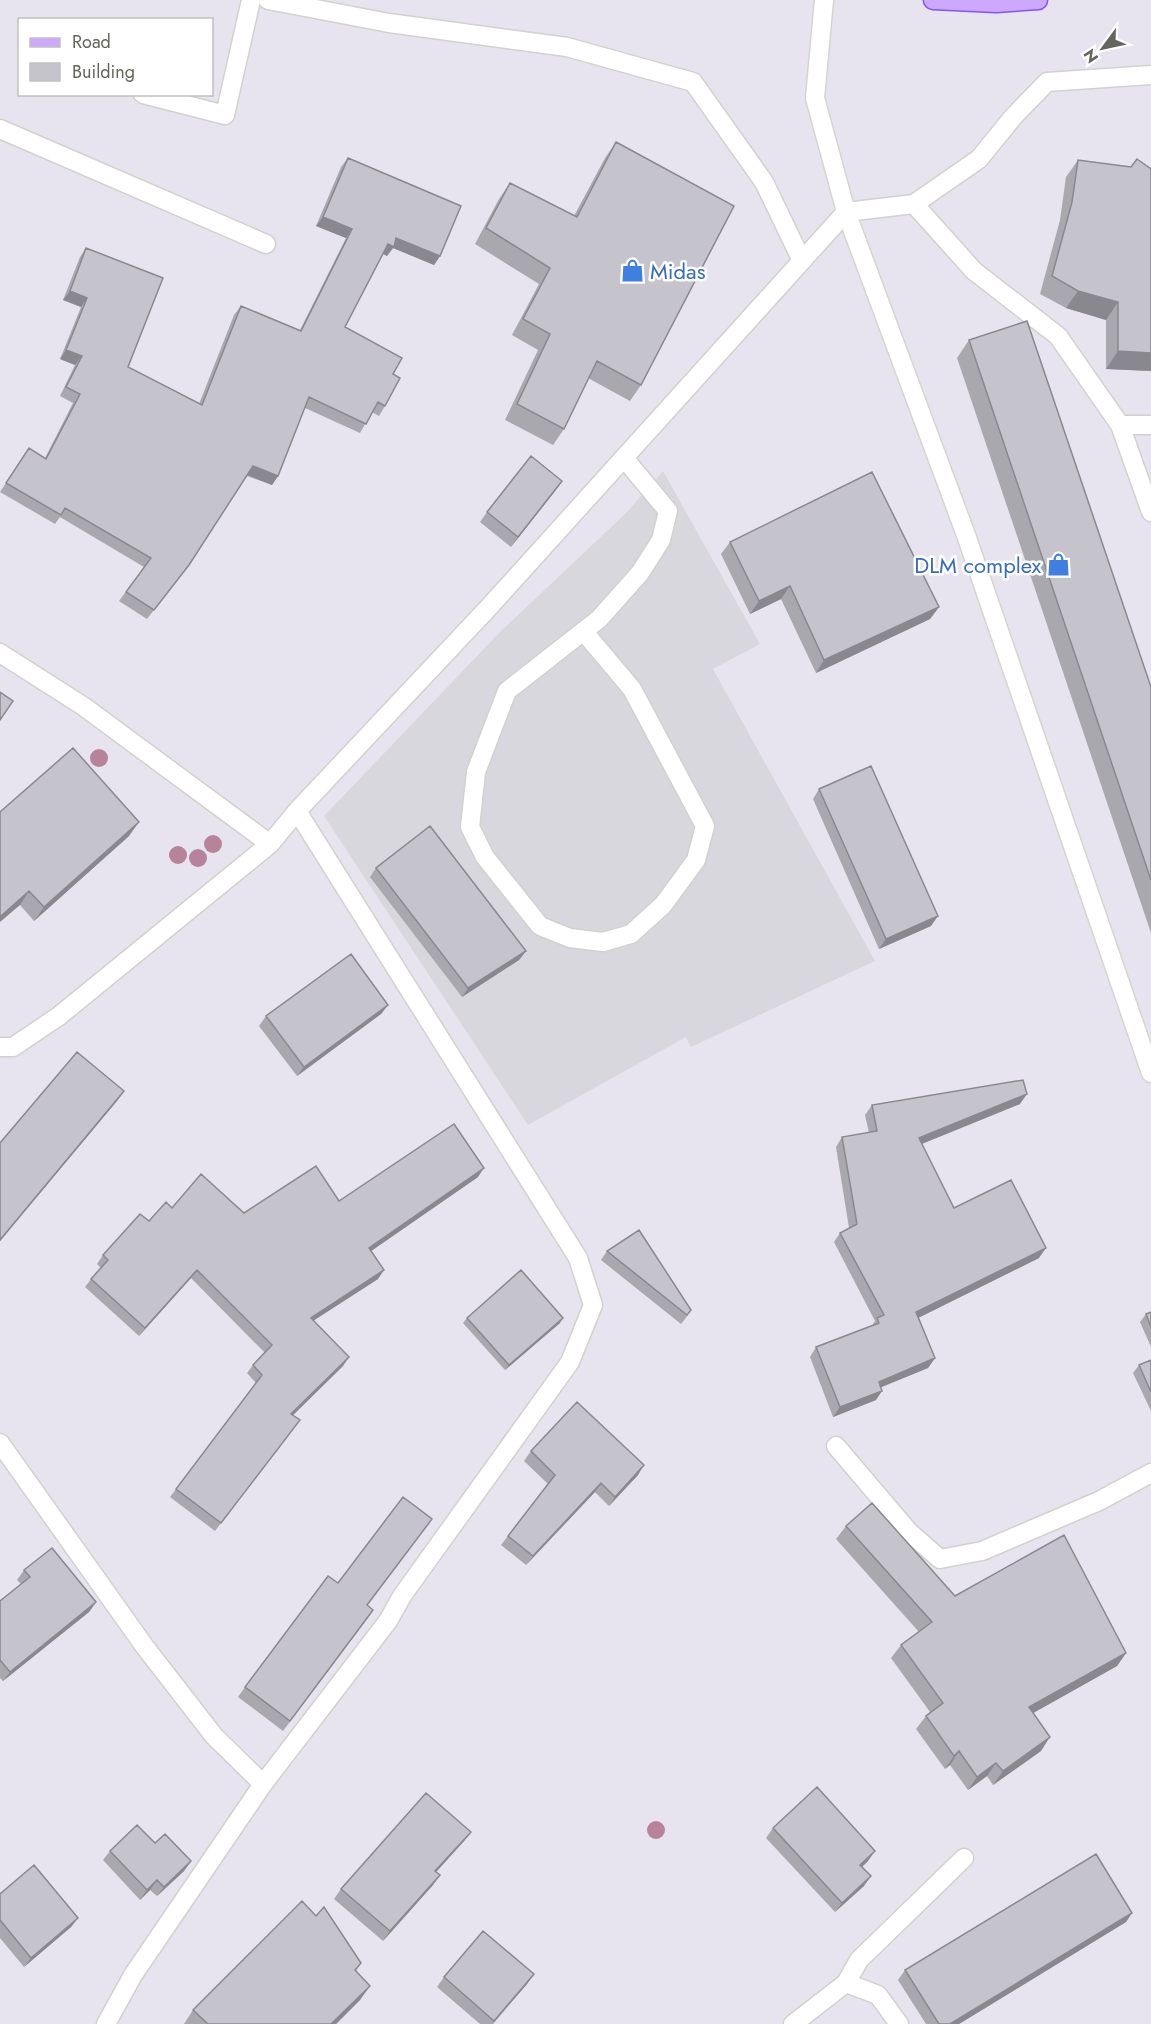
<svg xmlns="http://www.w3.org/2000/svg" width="1151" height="2024" font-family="Jost,sans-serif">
  <rect width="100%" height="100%" fill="#e8e4ef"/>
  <path fill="#d9d7de" d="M663,471L760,644L713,669L875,961L691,1047L686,1037L528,1125L324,816L500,632L626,513Z"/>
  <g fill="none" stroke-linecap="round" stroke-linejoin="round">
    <defs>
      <path id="lane" d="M268,0L389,23L567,47L693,82L764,182L802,261
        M143,94L225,115L251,0
        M0,129L266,244
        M914,204L974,271L1058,336L1120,425L1151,512
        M1120,425H1151
        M584,632L632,689L705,826L696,860L663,905L631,934L603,942L570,938L540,926L485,857L470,827L476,772L507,691L599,619L640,573L661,540L668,511L624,458
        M836,1446L909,1532L940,1559L982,1551L1099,1501L1151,1473
        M846,1983L859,1960L964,1858
        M106,2024L133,1975L263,1784"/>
      <path id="street" d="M0,653L83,706L270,844
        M0,1047H13L59,1016L270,844L297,811L490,606L846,212L914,204L979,159L1013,117L1047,82L1151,75
        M0,1443L145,1647L214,1736L263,1784L388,1621L402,1596L570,1362L593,1305L578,1258L297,811
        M793,2024L846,1983L878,1995L899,2024"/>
      <path id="secondary" d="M824,0L815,98L846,212L966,535L1151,1073"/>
      <path id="primary" d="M933,0L996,3L1038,0"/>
    </defs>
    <use href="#lane" stroke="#d0d2cb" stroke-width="21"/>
    <use href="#street" stroke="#d0d2cb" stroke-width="21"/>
    <use href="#secondary" stroke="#d4d6cd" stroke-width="21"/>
    <use href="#primary" stroke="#8354f8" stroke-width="21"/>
    <use href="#lane" stroke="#fff" stroke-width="18"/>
    <use href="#street" stroke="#fff" stroke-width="18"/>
    <use href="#secondary" stroke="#fff" stroke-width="18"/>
    <use href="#primary" stroke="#cca9ff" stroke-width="18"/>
  </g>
  <g fill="#b6839b">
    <circle cx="99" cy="758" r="9"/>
    <circle cx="213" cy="844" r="9"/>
    <circle cx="178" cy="855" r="9"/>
    <circle cx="198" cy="858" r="9"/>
    <circle cx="656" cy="1830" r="9"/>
  </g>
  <path fill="#a9a8af" d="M616,142L641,385L630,401L588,378L564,429L553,445L505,420L538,350L512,335L539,284L475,244L499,199L510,183L574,216L605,158Z
    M348,158L440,256L434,265L393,248L387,256L383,254L345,327L393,374L385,406L379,416L372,412L360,433L305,408L278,476L272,485L247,476L182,574L147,619L119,601L144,567L60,517L55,524L0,492L23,457L45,458L73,403L60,396L75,365L60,359L81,307L63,300L80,257L86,248L128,367L199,404L234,315L241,306L300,330L346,238L316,226L341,167Z
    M1137,159L1151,371L1106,369V320L1066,308L1040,294L1060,220L1066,177L1078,160L1131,167Z
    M969,340L1151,687V933L957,358Z
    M555,491L511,547L480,522L487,512Z
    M730,542L939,607L930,619L816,673L781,599L750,614L721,554Z
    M819,789L931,926L879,949L813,799Z
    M0,812L129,836L34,921L20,905Z
    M376,868L526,951L519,960L462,997L370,877Z
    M388,1005L381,1014L297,1076L259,1026L266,1016Z
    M1020,1104L921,1144L954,1208L1039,1258L918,1318L935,1358L928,1368L881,1387L876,1400L833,1417L810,1357L816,1347L871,1327L875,1321L834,1242L840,1233L849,1228L836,1147L842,1137L869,1133L865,1115L872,1105Z
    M478,1177L371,1251L378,1279L313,1321L343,1366L293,1415L300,1420L215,1531L170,1497L256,1383L247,1373L253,1365L265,1353L191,1278L139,1336L85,1287L91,1279L101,1268L97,1264L103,1255L149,1221L172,1208L244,1213L339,1201Z
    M607,1251L691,1310L685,1319L681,1324L601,1260Z
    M1151,1312V1347L1140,1322L1146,1314Z
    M467,1318L560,1323L505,1370L463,1323Z
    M1151,1360V1411L1133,1373L1139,1365Z
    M531,1451L638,1475L609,1506L595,1492L526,1565L501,1545L548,1484L524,1461Z
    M846,1526L955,1596L1126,1653L1117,1666L1033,1713L1041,1751L993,1785L987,1776L968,1790L950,1765L945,1769L916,1729L926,1716L930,1712L891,1658L901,1645L919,1632L836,1539Z
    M24,1570L96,1602L89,1612L3,1681L0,1678V1601L21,1584L17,1580Z
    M368,1605L367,1619L283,1731L238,1697L245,1687Z
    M773,1828L868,1861L862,1867L864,1886L835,1912L766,1838Z
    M471,1832L464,1841L436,1872L440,1875L433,1885L383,1941L334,1899L341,1889Z
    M155,1843L191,1861L184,1871L157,1896L150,1890L140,1900L103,1860L110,1851Z
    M0,1894L78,1918L71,1927L24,1967L0,1938Z
    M1132,1913L1126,1922L959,2024H926L898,1980L905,1970Z
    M361,1963L356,1971L360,2000L336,2024H184L193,2010Z
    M534,1974L527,1984L493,2024H480L437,1987L444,1977Z"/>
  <path fill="#8a888f" d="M323,217L352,229L346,238L316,226Z
    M396,238L440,256L434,265L393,248L387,256L382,253L388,244Z
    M70,291L87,298L81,307L63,300Z
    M1078,291L1118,302L1106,320L1066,308Z
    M66,350L82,356L75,365L60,359Z
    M1118,351L1151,353V371L1106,369Z
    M253,466L278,476L272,485L247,475Z
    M562,481L555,491L511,547L518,537Z
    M790,586L781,599L750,614L759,601Z
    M939,607L930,619L816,673L824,660Z
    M139,822L129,836L34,921L44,907Z
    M29,891L20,905L0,922V917Z
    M938,916L931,926L879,949L886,939Z
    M526,951L519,960L462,997L468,988Z
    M388,1005L381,1014L297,1076L304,1067Z
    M124,1091L117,1101L0,1241V1240Z
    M1027,1094L1020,1104L912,1148L919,1138Z
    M484,1168L478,1177L364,1256L369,1248Z
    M1046,1248L1039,1258L910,1322L916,1312Z
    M197,1270L191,1278L139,1336L145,1328Z
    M384,1270L378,1279L305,1326L311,1318Z
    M563,1318L560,1323L505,1370L509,1365Z
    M349,1357L343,1366L286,1422L291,1414Z
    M935,1358L928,1368L872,1391L879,1382Z
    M882,1391L876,1400L833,1417L840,1407Z
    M644,1465L638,1475L609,1506L615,1497Z
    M601,1483L595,1492L526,1565L533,1556Z
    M96,1602L89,1612L3,1681L10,1672Z
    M1126,1653L1117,1666L1019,1721L1029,1707Z
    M1050,1737L1041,1751L993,1785L1003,1771Z
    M959,1751L950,1765L945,1769L954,1756Z
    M996,1763L987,1776L968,1790L977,1777Z
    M471,1832L464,1841L428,1881L435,1871Z
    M875,1851L868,1861L853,1875L860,1865Z
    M191,1861L184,1871L157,1896L164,1887Z
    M440,1875L433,1885L383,1941L390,1931Z
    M871,1876L864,1886L835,1912L842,1903Z
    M157,1880L150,1890L140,1900L147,1890Z
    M1132,1913L1126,1922L959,2024H950Z
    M78,1918L71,1927L24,1967L31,1958Z
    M534,1974L527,1984L492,2024L494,2021Z
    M370,1986L360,2000L336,2024H331Z"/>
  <path fill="#c5c3cc" stroke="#8a888f" stroke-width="1.5" d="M616,142L734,206L641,385L597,361L564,429L517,404L550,334L523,319L550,268L486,228L510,183L577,217Z
    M348,158L461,206L440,256L396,238L394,247L388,244L345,327L402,358L393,374L400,378L385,406L378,402L366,424L309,397L278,476L253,466L189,565L154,610L126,592L151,558L65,508L61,515L6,483L29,448L46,459L80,394L66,387L82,356L66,350L87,298L70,291L86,248L163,278L128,367L202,405L241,306L301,331L352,229L323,217Z
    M1137,159L1151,169V353L1118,351V302L1078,291L1052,276L1072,202L1078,160L1131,167Z
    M1027,321L1151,687V880L969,340Z
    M531,456L562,481L518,537L487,512Z
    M872,472L939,607L824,660L790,586L759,601L730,542Z
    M0,692L13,701L0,720Z
    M73,748L139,822L44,907L29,891L0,917V812Z
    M871,766L938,916L886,939L819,789Z
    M430,826L526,951L468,988L376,868Z
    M351,954L388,1005L304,1067L266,1016Z
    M77,1052L124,1091L0,1240V1143Z
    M1023,1080L1027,1094L919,1138L954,1208L1011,1180L1046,1248L916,1312L935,1358L879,1382L882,1391L840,1407L816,1347L879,1323L877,1318L884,1315L840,1233L857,1224L842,1137L877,1131L872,1105Z
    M454,1124L484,1168L369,1248L384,1270L311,1318L349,1357L291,1414L300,1420L221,1523L176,1489L262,1375L253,1365L272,1345L197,1270L145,1328L91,1279L108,1260L103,1255L140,1214L149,1221L166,1202L172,1208L201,1174L244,1213L316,1166L339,1201Z
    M639,1230L691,1310L687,1315L607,1251Z
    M521,1270L563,1318L509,1365L467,1318Z
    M1151,1312V1327L1146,1314Z
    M1151,1360V1392L1139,1365Z
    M577,1402L644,1465L615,1497L601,1483L533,1556L508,1536L555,1475L531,1451Z
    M403,1497L432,1519L367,1605L373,1610L290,1721L245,1687L328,1576L338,1583Z
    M872,1503L955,1596L1064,1535L1126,1653L1029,1707L1050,1737L1003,1771L996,1763L977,1777L959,1751L954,1756L926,1716L943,1703L901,1645L932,1622L846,1526Z
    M52,1548L96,1602L10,1672L0,1660V1601L30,1577L24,1570Z
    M817,1787L875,1851L860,1865L871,1876L842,1903L773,1828Z
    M426,1793L471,1832L435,1871L440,1875L390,1931L341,1889Z
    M137,1825L155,1843L165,1834L191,1861L164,1887L157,1880L147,1890L110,1851Z
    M1096,1854L1132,1913L950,2024H939L905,1970Z
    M34,1865L78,1918L31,1958L0,1920V1894Z
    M302,1901L316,1916L324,1907L361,1963L355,1970L370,1986L331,2024H208L193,2010Z
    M483,1931L534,1974L494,2021L444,1977Z"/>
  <defs>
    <symbol id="shop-bare" viewBox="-9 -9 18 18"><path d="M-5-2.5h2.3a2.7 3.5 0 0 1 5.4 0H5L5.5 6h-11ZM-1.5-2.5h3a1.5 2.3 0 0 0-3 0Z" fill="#3f7fe0" stroke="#fff" stroke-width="2.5" paint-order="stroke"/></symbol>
  </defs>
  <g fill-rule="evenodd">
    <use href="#shop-bare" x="616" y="254" width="33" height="33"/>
    <use href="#shop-bare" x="1042" y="548" width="33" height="33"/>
  </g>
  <g text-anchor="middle" stroke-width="5" stroke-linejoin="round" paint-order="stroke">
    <g font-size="22" fill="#366cbe" stroke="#fff" text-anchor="start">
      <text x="650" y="279">Midas</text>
      <text x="1041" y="573" text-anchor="end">DLM complex</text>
    </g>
  </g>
  <rect x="18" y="18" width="195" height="78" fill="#ffffff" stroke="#c1c1be" stroke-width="1.5"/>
  <rect x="30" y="38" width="30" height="9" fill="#cca9ff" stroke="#c1c1be" stroke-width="1.5"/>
  <text x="72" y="48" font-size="18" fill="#64655c">Road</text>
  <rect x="30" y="63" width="30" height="18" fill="#c5c3cc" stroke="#c1c1be" stroke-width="1.5"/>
  <text x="72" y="78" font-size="18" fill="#64655c">Building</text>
  <g transform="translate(1103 48) rotate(237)" stroke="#ffffff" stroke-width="4.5" paint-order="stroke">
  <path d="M0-4.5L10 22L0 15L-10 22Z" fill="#64655c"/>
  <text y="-9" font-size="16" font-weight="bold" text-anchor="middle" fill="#64655c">N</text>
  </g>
</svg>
